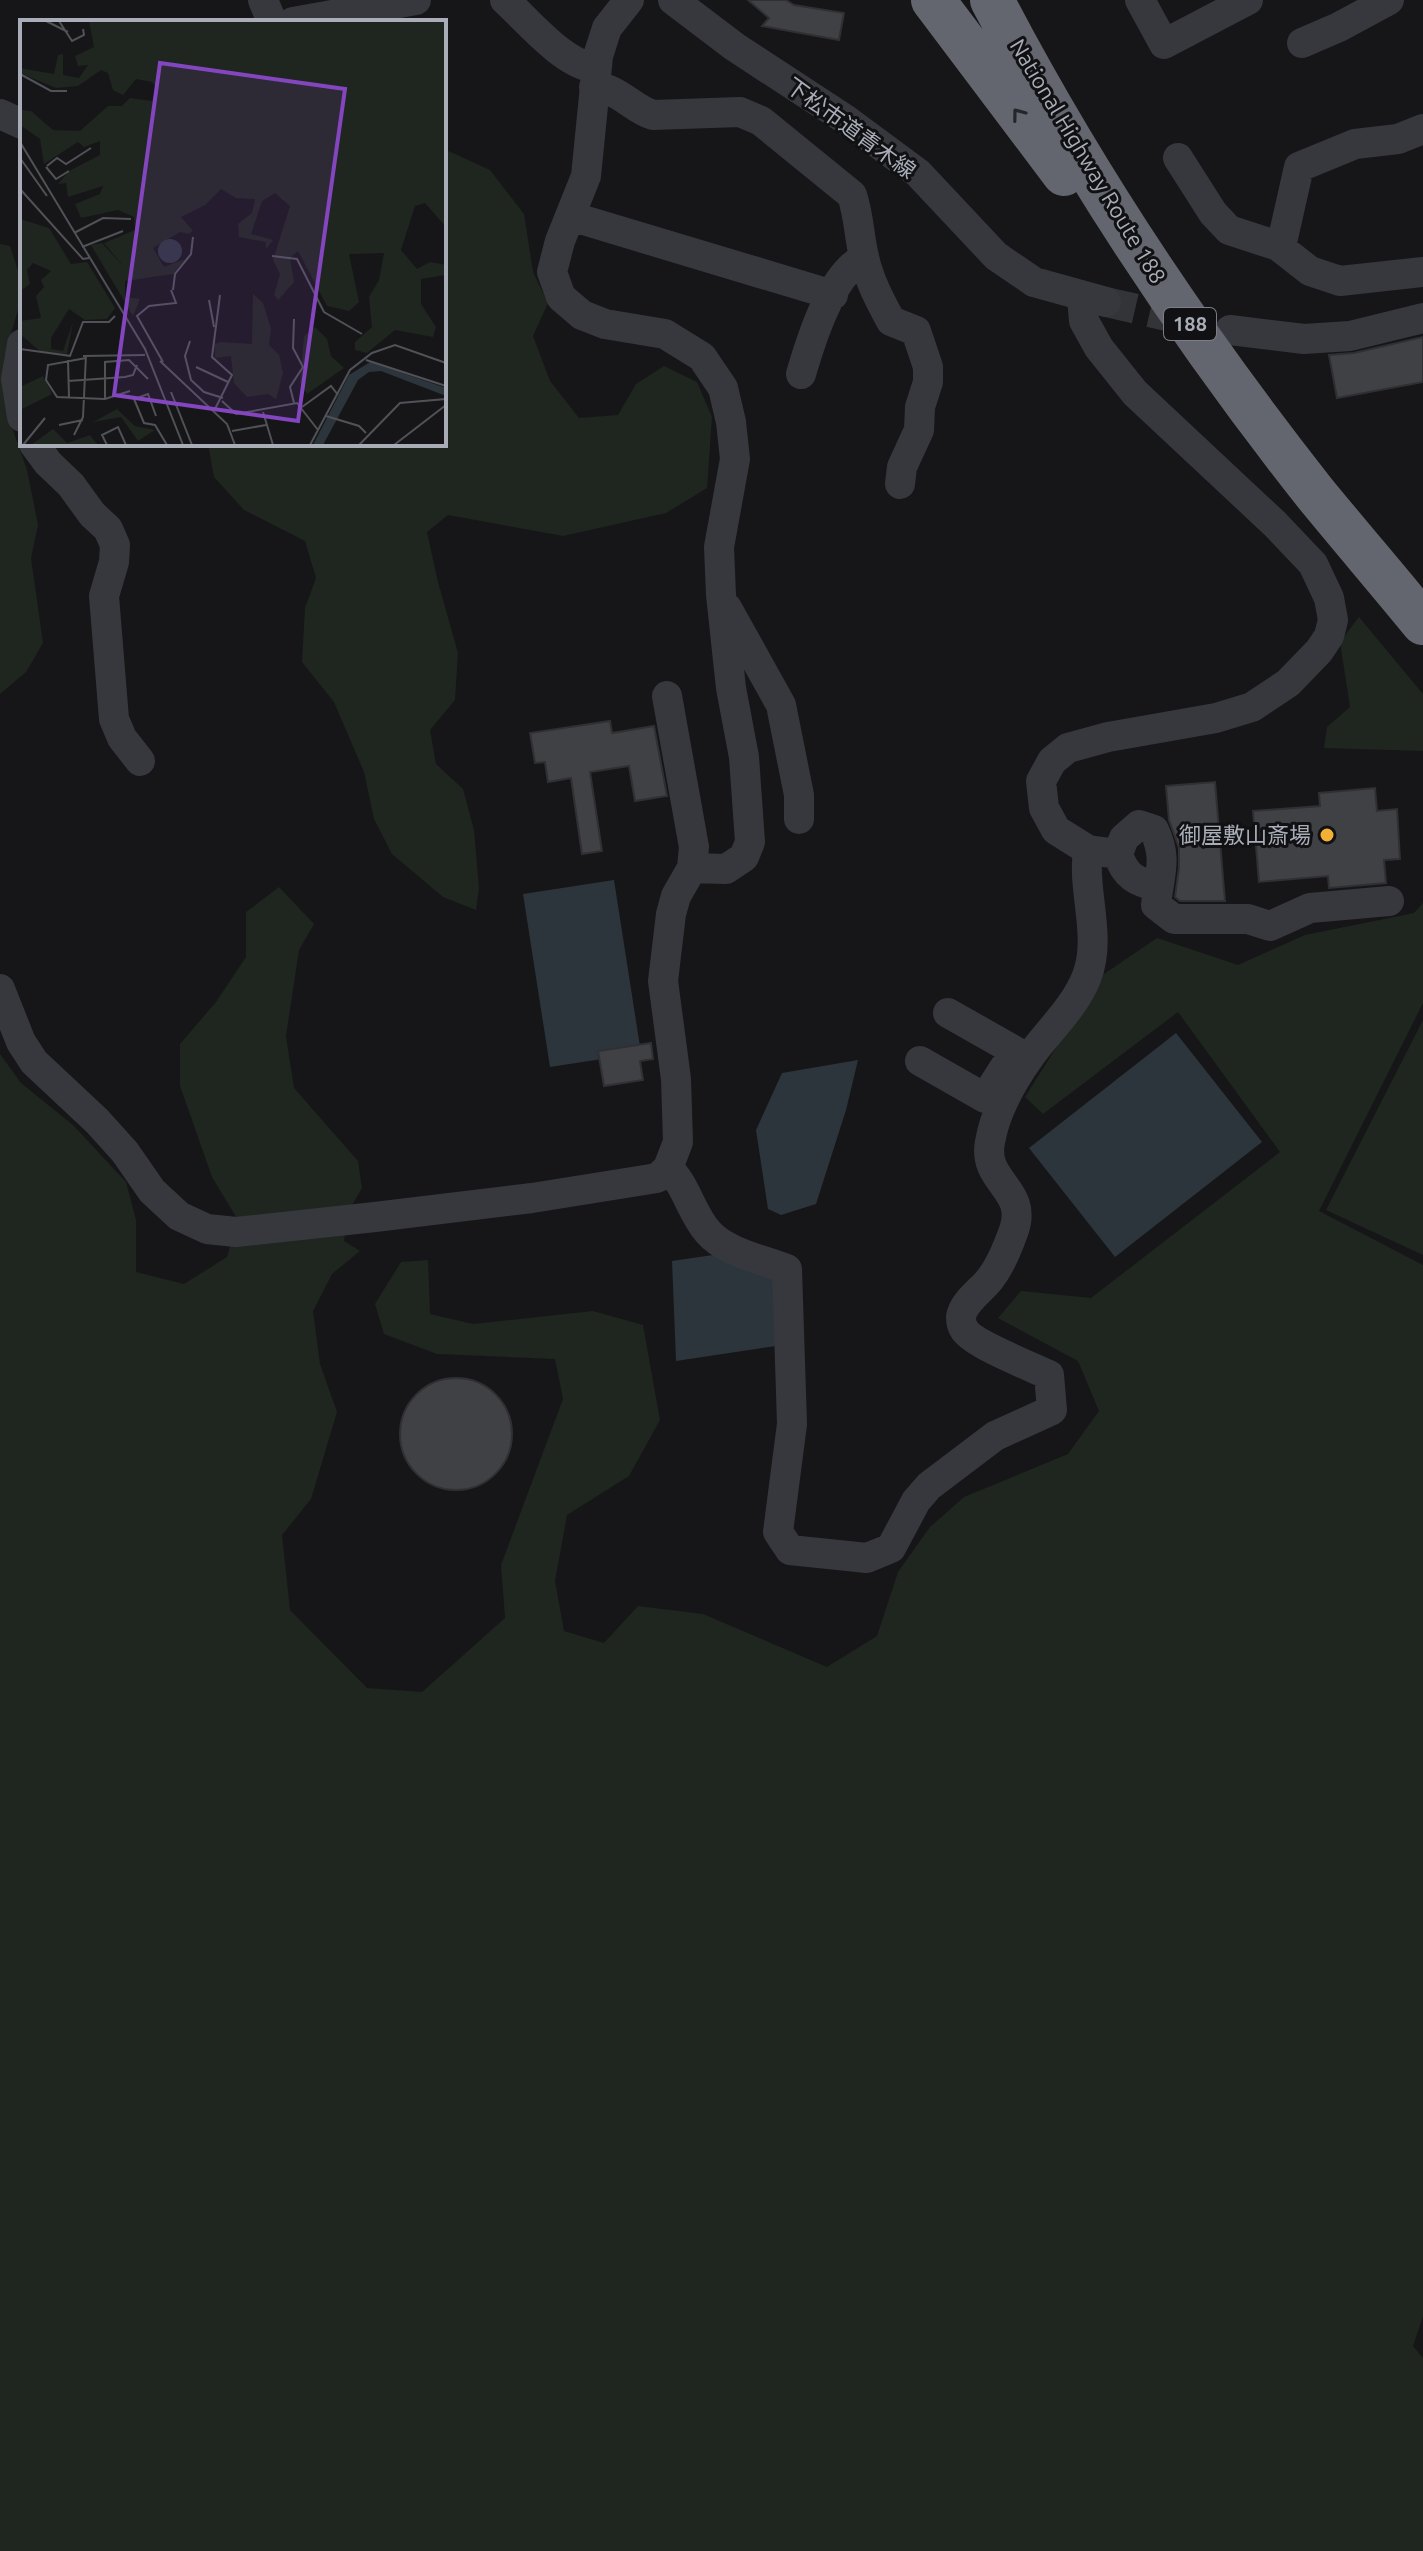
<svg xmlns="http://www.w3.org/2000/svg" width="1423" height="2551" font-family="Ubuntu,'Noto Sans JP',sans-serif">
  <rect width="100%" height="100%" fill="#161618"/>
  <path fill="#1e261f" d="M444,149L490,170L524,214L533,272L548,303L533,336L550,381L579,418L618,415L636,384L664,366L697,382L712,417L707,488L666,513L563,536L448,515L427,532L438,582L458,653L455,700L430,730L436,764L463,789L474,830L479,888L476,910L443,897L392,854L374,819L364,772L334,702L302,662L305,608L316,578L305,541L244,510L214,477L208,444H444Z
    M0,244L10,246L22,283V296L4,358L6,410L27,470L38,525L31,558L43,643L26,672L0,694Z
    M1359,617L1423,694V751L1324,748L1327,727L1350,707L1340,642Z
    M279,887L314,924L299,950L286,1036L294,1088L358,1161L362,1188L348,1212L344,1241L360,1251L332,1274L313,1311L320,1364L337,1412L311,1499L282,1535L290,1610L367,1688L422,1692L505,1618L501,1565L563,1399L555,1359L437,1354L384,1334L375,1304L401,1262L428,1260L430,1314L473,1324L593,1311L643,1325L660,1420L629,1476L567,1515L555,1581L564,1631L604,1643L638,1606L703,1614L827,1667L877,1636L898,1572L930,1527L964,1497L1068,1454L1099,1411L1078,1361L998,1318L1021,1291L1091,1298L1280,1152L1178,1012L1043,1114L1025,1097L1101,976L1157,938L1238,965L1305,935L1414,913L1423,903V1003L1319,1211L1423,1265V2316L1413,2346L1423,2358V2551H0V1054L21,1083L73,1125L126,1182L136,1220V1272L184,1284L227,1257L238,1220L212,1177L180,1086V1044L216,1002L246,957V912Z
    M1423,1020V1255L1326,1210Z"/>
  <path fill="#2c353c" d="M614,880L641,1053L550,1067L523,894Z
    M1176,1033L1262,1142L1115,1257L1029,1148Z
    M858,1060L846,1110L816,1204L781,1215L768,1209L756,1130L782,1073Z
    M713,1255L773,1277L776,1346L676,1361L672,1261Z"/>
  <path fill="#404145" stroke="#303034" stroke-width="2" d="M748,0H786L794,5L844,13L839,40L762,26L769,18Z
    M1423,337V382L1337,398L1329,355L1354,353Z
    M610,721L612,733L654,726L667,796L635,801L629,766L590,772L602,851L582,854L571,778L548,782L545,762L535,763L530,733Z
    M1215,782L1225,901H1180L1175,897L1179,868V848L1169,820L1166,786Z
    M1375,788L1377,811L1397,809L1400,859L1384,860L1386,883L1329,888L1328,876L1259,882L1253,811L1320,806L1319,793Z
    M651,1043L653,1059L640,1061L643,1080L604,1086L598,1051Z
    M400 1434a56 56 0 1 1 112 0a56 56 0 1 1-112 0Z"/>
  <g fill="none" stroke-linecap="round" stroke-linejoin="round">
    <path stroke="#333438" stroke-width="30" stroke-dasharray="30 15" stroke-linecap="butt" d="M1106,302L1193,322"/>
    <path stroke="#37383d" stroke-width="30" d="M263,0L272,22
      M505,0C529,22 564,65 596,68
      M629,0L607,28L598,56L586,176L560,241L552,272L561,297L582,315L605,324L665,334L702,357L723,388L731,422L735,459L719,547L721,595L731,688L744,757L750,842L744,857L726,869L692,868
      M673,0L735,47L845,119L918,173L996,256L1034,282L1106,302
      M1140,0L1164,44L1248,0
      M293,22L416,0
      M1302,43L1339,27L1389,0
      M594,87C619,88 631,108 653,115L740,112L761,121L852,195C859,216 859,236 864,257C869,280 880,301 891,321L916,331L928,367V382L920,407L919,430L902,467L900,484
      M0,114L22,124
      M1178,158L1213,213L1229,230L1278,246L1310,271L1340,281L1423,272
      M570,216L833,295
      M1278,246L1283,238L1299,167L1355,144L1398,139L1423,129
      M1082,297L1084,321L1099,348L1135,393L1275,524L1313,564L1329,598L1333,620L1329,636L1319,651L1288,683L1252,707L1216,718L1108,737L1068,748L1052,761L1041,781L1044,808L1056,830L1088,850L1118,854L1124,838L1139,825L1154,830C1168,859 1159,875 1156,905L1174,919H1248L1270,926L1310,908L1389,901
      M1230,330L1304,339L1350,336L1423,318
      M22,344L16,379L22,417
      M801,374C811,340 831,274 864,258
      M34,444L48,463L71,485L92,514L108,529L115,545L114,562L104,596L114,719L122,738L140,761
      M727,608L781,705L799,795V819
      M1118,854C1125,877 1137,882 1158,887
      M0,989L21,1042L34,1062L97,1121L125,1152L152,1191L179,1216L207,1229L236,1232L375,1217L532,1198L657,1178L668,1168L678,1142L676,1079L663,981L671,914L676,896L692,868L694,847L667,696
      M948,1013L1015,1051
      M920,1061L985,1098L1004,1068
      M668,1168C687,1186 691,1213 708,1232C725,1252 763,1260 787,1269L792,1424L778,1532L790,1550L867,1558L891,1548L916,1501L929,1486L995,1436L1052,1410L1049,1375C1032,1367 971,1343 964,1329C962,1326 961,1321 961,1317C963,1302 982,1290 990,1279C1001,1265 1008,1247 1014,1230C1028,1189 982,1182 990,1142C995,1112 1013,1080 1031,1055C1050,1029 1075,1007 1087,976C1102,935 1082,892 1088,850"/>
    <path stroke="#63666e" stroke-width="44" d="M933,0L1064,174
      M992,0C1081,171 1195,341 1314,492C1350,536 1387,579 1423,623"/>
  </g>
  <defs><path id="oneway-chevron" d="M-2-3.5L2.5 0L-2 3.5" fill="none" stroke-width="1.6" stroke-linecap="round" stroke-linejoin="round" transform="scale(2)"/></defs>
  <use stroke="#26262a" href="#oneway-chevron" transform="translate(1018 114) rotate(-127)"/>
  <circle fill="#f2b134" stroke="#111113" stroke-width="3" cx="1327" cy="835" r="8"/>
  <g text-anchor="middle" stroke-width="6" stroke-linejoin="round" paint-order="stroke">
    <rect fill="#111113" stroke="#7b7e86" stroke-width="2" x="1164" y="308" width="52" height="32" rx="6"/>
    <g font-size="20" font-weight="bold" fill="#a8adb8">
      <text x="1190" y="331">188</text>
    </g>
    <g font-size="22" fill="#a8adb8" stroke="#111113">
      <text transform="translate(851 128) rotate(36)" y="8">下松市道青木線</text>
      <text transform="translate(1088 161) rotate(59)" y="8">National Highway Route 188</text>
    </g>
    <g font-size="22" fill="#a8adb8" stroke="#111113" text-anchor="end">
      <text x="1311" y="843">御屋敷山斎場</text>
    </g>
  </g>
  <g transform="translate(20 20)">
    <rect width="426" height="426" fill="#161618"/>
    <path d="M69,1H426V207L405,183L395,186L381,230L397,249L410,242L426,245V255L401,259V284L416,307L413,317L375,310L347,333L335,330V322L352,307L349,277L359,260L364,233L329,234L339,282L329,291L307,286L278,231L270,238L274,262L258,280L254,275L260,254L253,240L270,186L255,173L242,181L231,214L253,220L246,229V222L219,217L218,204L232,193L235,179L216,178L201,169L185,185L161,197L173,211L169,214L160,212L133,228L144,247L165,239L153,254L105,261V277L120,279L113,296L71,225L82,223L104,247L84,223L115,210L114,197L98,190L61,198L55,184L80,174L83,166L48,177L46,163L38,164L49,151L80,135V121L64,127L58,122L24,144L20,119L0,105V90L11,91L33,110L60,111L88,86H102L110,78L132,81L138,70L132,62L116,59L103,75L93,70L88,53L81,50L58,66L36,68L0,53V48L34,54L38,35L43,34V55L59,58L68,45L58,46L55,36L74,27ZM0,199L29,208L51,244L67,242L95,288L87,299L65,300L49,289L31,318V329L43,331L53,302L47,334L21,332L0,314V301L21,298L16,276L24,267L21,260L31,251L13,243L7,250L10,264L0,271ZM233,274L243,283L251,309L249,325L259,335L263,353L256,379L248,374L227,377L214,363L211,336L195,338V324L201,322L232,324ZM295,307L307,319L311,336L324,348L287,374L280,363L284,316ZM23,356L32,374L0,390V367ZM97,389L115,406L135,410L118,421L101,397L73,402ZM33,409L47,423L70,415L78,425H11Z" fill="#1e261f"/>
    <path d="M138 231a12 12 0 1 1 24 0a12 12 0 1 1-24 0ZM350,342L426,368V376L361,351L349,352L338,360L303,425H293L329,355Z" fill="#2c353c"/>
    <path fill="none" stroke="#505258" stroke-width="2" d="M26,1L48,12M39,1L52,21L64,15L63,9M0,54L31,71H47M0,122L125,329L163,425M0,138L27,176M27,146L37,138L46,144L71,128M26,147L36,159L49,151M0,169L63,239L69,238M54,213L83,198L111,199M62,227L103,211M252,236L277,239L304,292L342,314M153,270L155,254L171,234L173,217M189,280L194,307M274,299L273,328L283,347L270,367L274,383M170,321L165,336L171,360L184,372L203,378M0,329L51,336M50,336L63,302H89L95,296M63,336L125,335M66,338L28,345L26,360L37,377L85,379L110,371M48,340L49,377M346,340L426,366M140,341L207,404L215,425M143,342L117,296L129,286L156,283L151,270M176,347L208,362M48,361L105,357L113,355L117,345M151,372L172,425M85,379V342L109,340L128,359M202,381L216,394L277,383L298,410M282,387L311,366L318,375M194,391L212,355L192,337L200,275M243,392L253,425M136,396L128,374L114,379L124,403L135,405L147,425M306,396L339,406L346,413M39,405L63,400M212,411L246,405M54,415L63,397L66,335M3,425L25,398M87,425L82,415L98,407L106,425M290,425L330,350L352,333L375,325L426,343M339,425L380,383L426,379M374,425L426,385"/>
    <path fill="#8446be" fill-opacity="0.15" stroke="#8446be" stroke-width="4" d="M140,43L325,69L278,401L94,375Z"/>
    <rect width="426" height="426" fill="none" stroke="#a8adb8" stroke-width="4"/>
  </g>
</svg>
